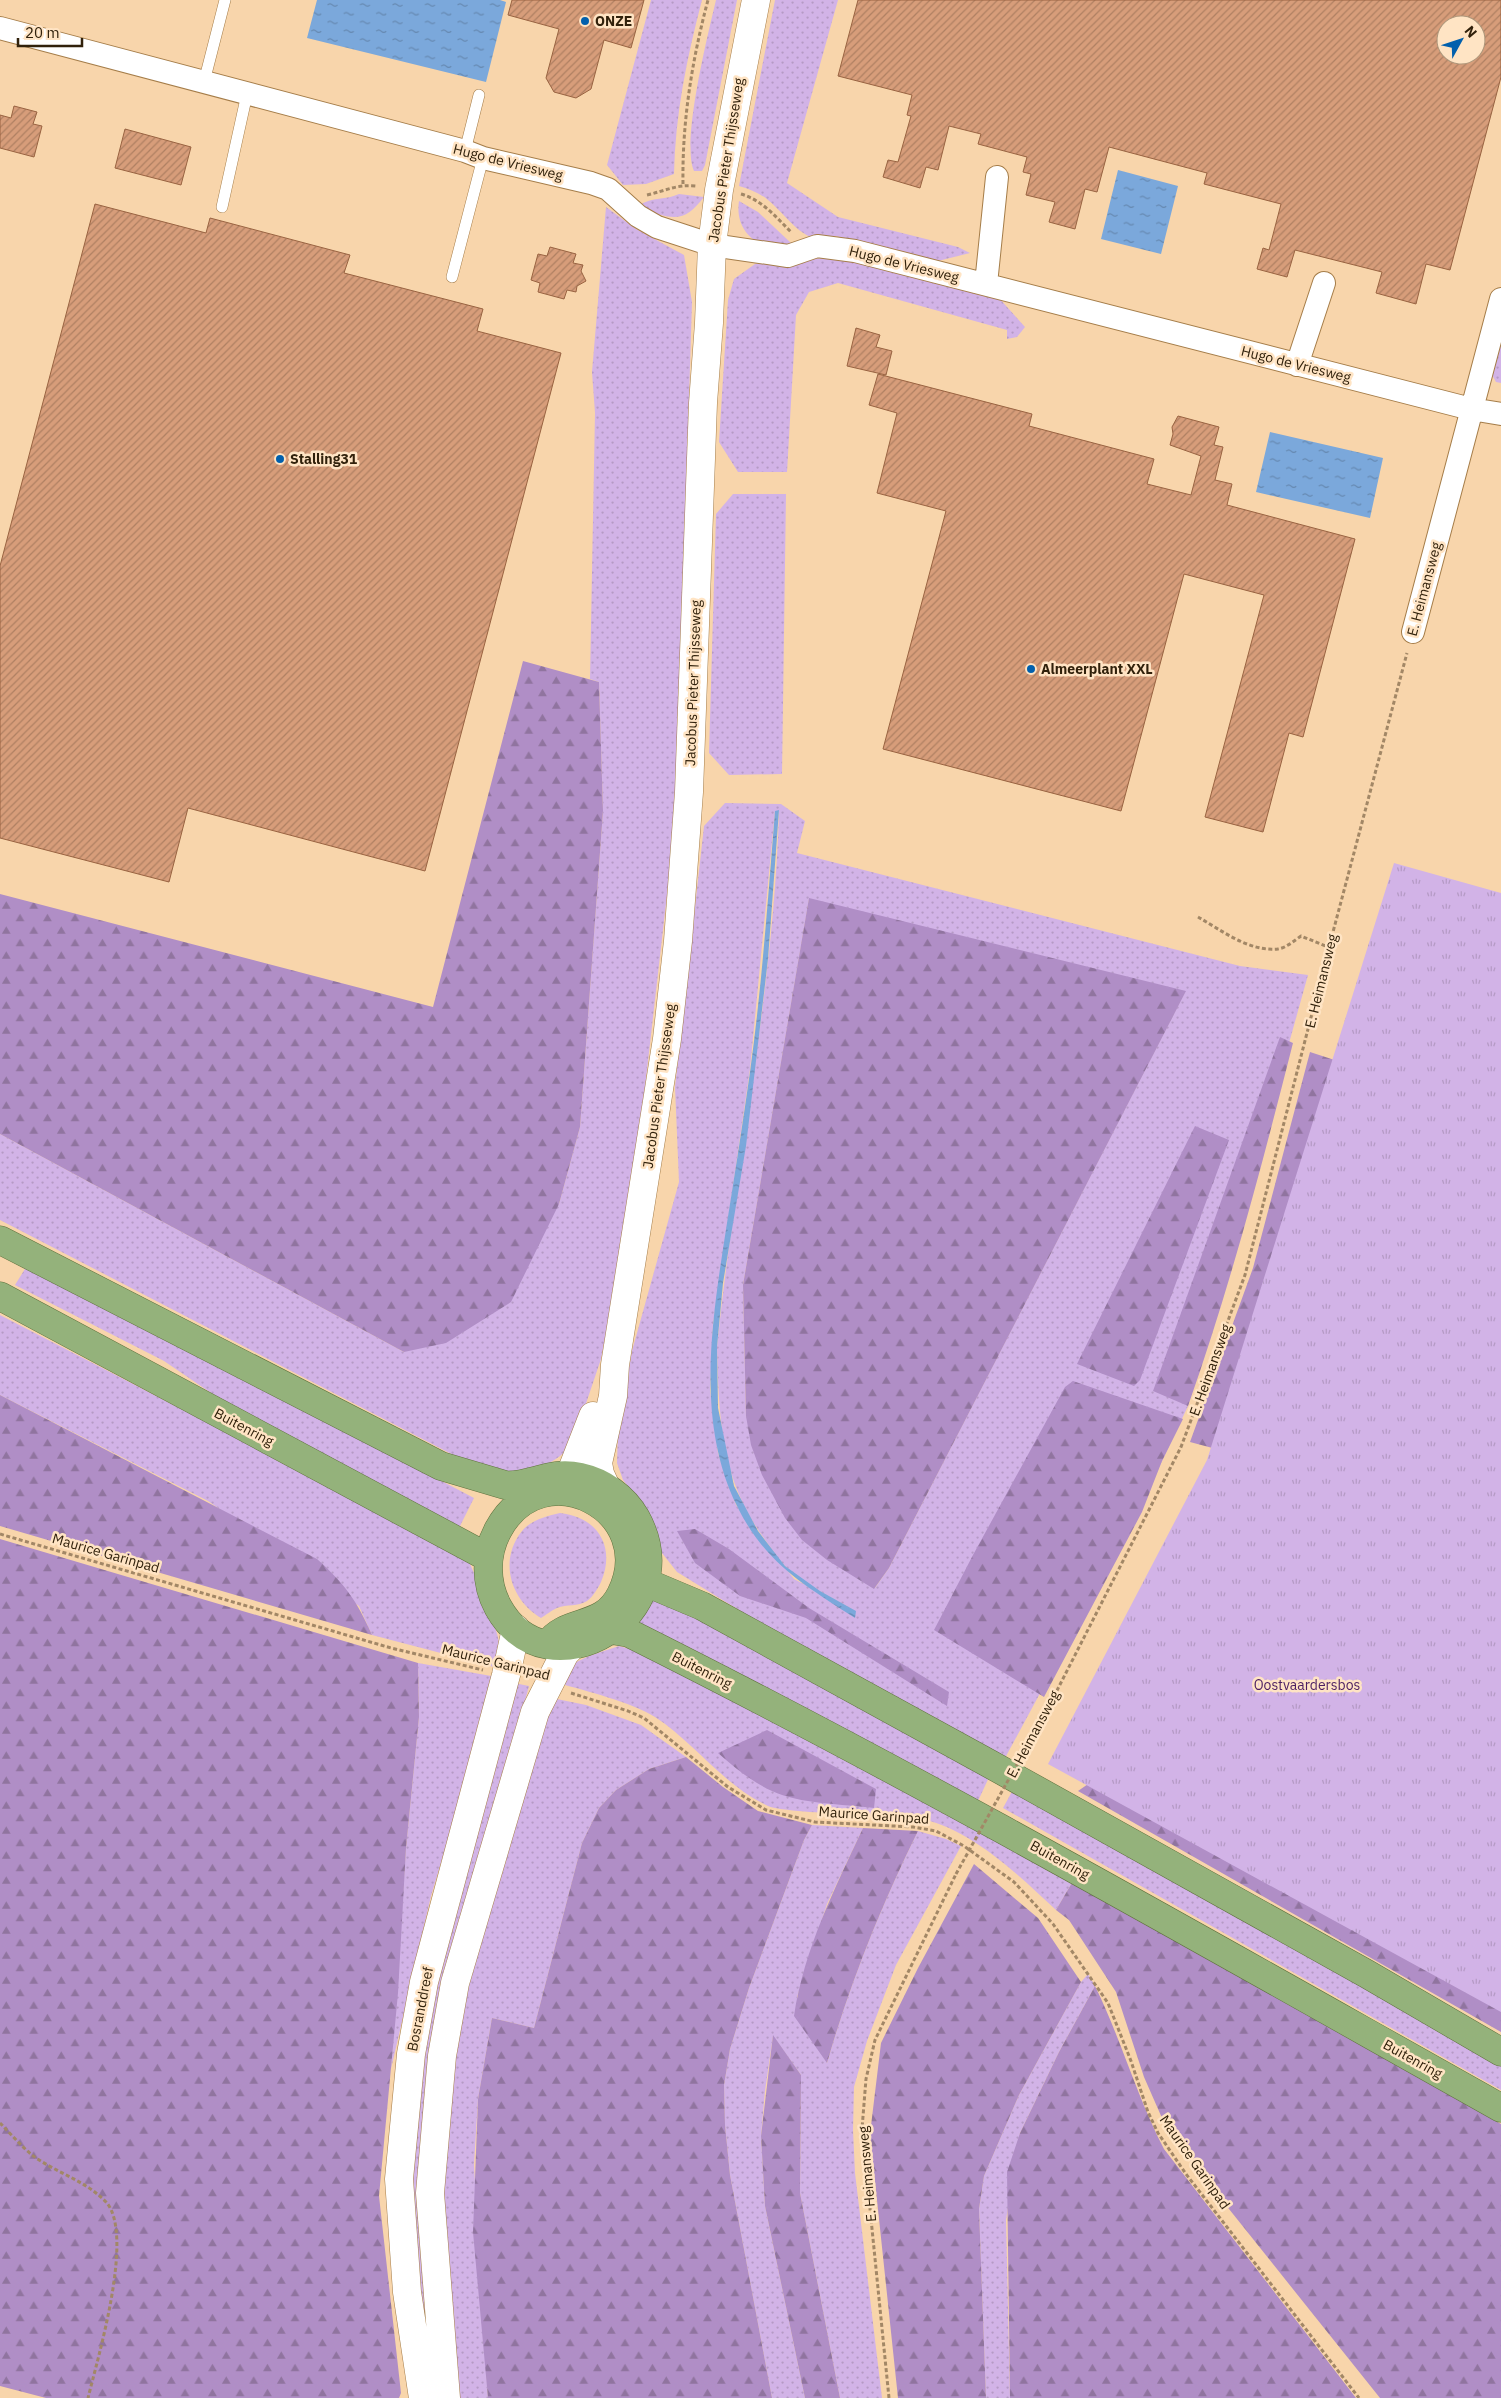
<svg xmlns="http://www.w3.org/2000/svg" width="1501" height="2398" font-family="'IBM Plex Sans',sans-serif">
  <defs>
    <pattern id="grass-dots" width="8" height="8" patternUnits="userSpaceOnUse" patternTransform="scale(1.25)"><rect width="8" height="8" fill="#d2b3e7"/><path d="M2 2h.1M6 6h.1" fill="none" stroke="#b59ac5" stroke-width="1.8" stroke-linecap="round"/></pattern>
    <pattern id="forest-firs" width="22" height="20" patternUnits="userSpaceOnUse" patternTransform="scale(1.25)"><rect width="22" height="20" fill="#b08ec6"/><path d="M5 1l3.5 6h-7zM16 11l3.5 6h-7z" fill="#90749f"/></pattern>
    <pattern id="park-tufts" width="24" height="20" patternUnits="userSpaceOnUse" patternTransform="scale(1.25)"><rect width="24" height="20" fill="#d2b3e7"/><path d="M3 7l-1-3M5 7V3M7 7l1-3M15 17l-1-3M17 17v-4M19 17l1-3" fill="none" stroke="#b59ac5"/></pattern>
    <pattern id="water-ripples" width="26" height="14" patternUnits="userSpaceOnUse" patternTransform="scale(1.25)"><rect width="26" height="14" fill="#7ba8db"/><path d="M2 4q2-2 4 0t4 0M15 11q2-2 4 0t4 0" fill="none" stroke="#6588b0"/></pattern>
    <pattern id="building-hatch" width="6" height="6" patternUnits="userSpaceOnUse" patternTransform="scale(1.25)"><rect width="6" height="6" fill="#d79d7a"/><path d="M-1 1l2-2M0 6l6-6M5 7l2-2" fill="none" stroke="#af8062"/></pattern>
  </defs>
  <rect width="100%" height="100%" fill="#f8d5ab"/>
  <path fill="url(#grass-dots)" fill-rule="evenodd" d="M651,0H702C687,57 675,115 674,174L646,184L623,185L607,165Z
    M716,0H737L705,165L702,171H694C681,143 708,34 716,0Z
    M775,0H838L787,183L838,217L958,247L970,253L934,262L836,236C805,249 789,217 768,200C760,193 749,189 739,186Z
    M679,194L704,197C689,216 681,221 657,214C650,212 645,211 640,205C651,197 667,200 679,194Z
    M739,201L758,212L791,243C761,254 734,233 739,201Z
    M606,207L636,229L684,255L692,302L676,816L632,1201L601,1359L572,1445C556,1463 530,1475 506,1473C491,1472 475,1464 461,1459L0,1220V1134L404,1352L559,1204L580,1127L603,811L599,682L590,679L595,413L592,372Z
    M823,258L849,260L999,298L1025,327L1017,337L1007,339V330L838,283L809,292L796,315L787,472H738L719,442L728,300L734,279L755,264Z
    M1501,328V383L1496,382L1490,371Z
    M733,494H786L782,774L729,775L709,753L716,514Z
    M725,803L781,804L805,821L797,853L1240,966L1308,975L1188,1406L1138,1512L1005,1758L760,1623L677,1572L658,1548L647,1511L623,1480L617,1463L618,1432L632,1351L679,1182L675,1087L704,826ZM775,811H779C774,991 735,1169 717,1347C719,1423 721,1483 769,1545C774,1552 779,1560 785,1566C805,1585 832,1598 856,1611L794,1579L736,1505L718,1453L710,1390L713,1324L750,1069ZM809,899L1185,992L889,1568L875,1588L746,1416L743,1285Z
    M28,1264L474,1498L458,1530L264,1429L164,1361L15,1285Z
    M0,1315L332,1487L469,1562C476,1576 480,1589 485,1603C495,1630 503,1637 498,1668L372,1635L359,1606L208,1501L0,1395Z
    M560,1513C598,1517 616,1547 601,1582C598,1588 593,1597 587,1601C578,1607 567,1604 557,1608C552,1610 546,1615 541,1618C511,1600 498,1561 522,1531C531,1520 547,1516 560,1513Z
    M654,1592L991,1773L978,1801L639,1627L637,1618Z
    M619,1646L657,1657L1073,1881L1056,1910C1018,1875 968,1825 915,1818C891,1816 867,1817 843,1814C828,1813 779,1811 768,1806C724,1786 695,1743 655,1717C631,1702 586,1691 558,1683L566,1667L589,1656Z
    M418,1663L497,1677L431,1896L391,2069L406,1848L419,1717Z
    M514,1683L529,1686L469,1908L423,2164L422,2264L439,2398H427L409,2182L416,2065Z
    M552,1698L586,1705L641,1725L686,1757L649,1769L616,1790L599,1808L582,1843L534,2028L492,2018L478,2099L474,2165L488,2398H459L438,2201L449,2066L489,1897L502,1874Z
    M1015,1786L1501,2061V2090L1003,1808Z
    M812,1825L863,1828L827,1904L797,1997L827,2063C850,1983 881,1906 918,1831L946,1839L961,1846L896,1965L867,2041L854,2087L853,2130L855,2173L882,2398H840L800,2193L801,2075L773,2036L765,2091L761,2136L765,2206L805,2398H772L730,2175L725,2125L724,2085L730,2049L749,1988L804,1840Z
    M1088,1974L1095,1986L1059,2052L1020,2133L1006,2220L1010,2398H986L979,2209L984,2176L1019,2095L1081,1982Z"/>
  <path fill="url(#forest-firs)" d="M523,661L599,682L603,811L580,1127L559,1204L511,1302L446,1343L404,1352L0,1134V894L433,1007Z
    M809,898L1186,991L889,1568L874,1589L827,1560L802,1540L785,1518L762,1475L751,1445L746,1416L743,1285Z
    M1280,1037L1293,1043C1262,1165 1230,1287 1188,1406L1153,1391Z
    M1310,1052L1359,1068L1272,1464L1190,1442L1253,1268Z
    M1195,1126L1229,1140L1140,1380L1134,1386L1077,1364Z
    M1073,1381L1183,1419L1162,1461L1142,1512L1044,1697L934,1630L973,1555L1065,1387Z
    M0,1395L317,1559C345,1584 357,1601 372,1635L0,1526Z
    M695,1529L729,1549L809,1608L949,1692L947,1706L806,1618L740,1596L695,1563L677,1531Z
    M0,1539L418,1663L419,1717L406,1848L398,1993L379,2196L401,2393L399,2398H46L0,2386Z
    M767,1730L876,1789L874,1808C843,1804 799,1804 772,1791C752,1782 734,1767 718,1753Z
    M686,1757L723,1787L758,1811L812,1825L804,1840L749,1988L730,2049L724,2085L725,2125L730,2175L772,2398H488L473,2232L478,2099L492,2018L534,2028L582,1843L599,1808L616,1790L649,1769Z
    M1107,1771L1501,1986V2032L1078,1791Z
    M863,1828L918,1831C881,1906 850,1983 827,2063L794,2016C804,1949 835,1888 863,1828Z
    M974,1864L1038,1918L1081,1982L1019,2095L984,2176L979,2209L986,2398H898L870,2134L881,2043L918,1968Z
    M1073,1881L1278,1996L1501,2124V2398H1380L1169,2134L1144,2077L1116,1992L1069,1920L1056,1910Z
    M1095,1986C1121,2039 1137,2097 1164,2149L1356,2398H1010L1007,2172L1020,2133L1059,2052Z
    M773,2035L801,2075L800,2193L840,2398H805L765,2206L761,2136Z"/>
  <path fill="url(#park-tufts)" d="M1394,863L1501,893V2012L1048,1764L1207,1460Z"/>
  <path fill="url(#water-ripples)" d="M317,0H500L506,2L486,82L307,38Z
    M1118,170L1178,186L1161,254L1101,239Z
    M1270,432L1383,458L1370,518L1256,492Z
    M779,810L768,959L746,1146L723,1283L717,1347L718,1408L734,1486L758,1531L785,1566L820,1591L856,1611L855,1618C804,1585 765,1563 737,1506C694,1419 713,1314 727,1223C735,1172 743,1122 750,1072C762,985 768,898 775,811Z"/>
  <path fill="url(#building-hatch)" stroke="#996341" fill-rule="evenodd" d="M512,0H644L631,48L604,40L591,89L576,98L554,92L546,78L559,29L508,15Z
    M858,0H1501V77L1450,270L1426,264L1416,304L1376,293L1382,272L1295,250L1287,277L1257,269L1263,248L1269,250L1281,204L1204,184L1207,173L1109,147L1097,192L1085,189L1075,229L1049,222L1055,202L1026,195L1031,174L1023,172L1027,157L978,144L981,134L949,126L938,170L926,167L920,188L883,177L888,160L898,162L911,116L907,115L912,95L838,76ZM1446,25H1476V55H1446Z
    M14,106L37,112L33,124L42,126L34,157L0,148V115L11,118Z
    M125,129L191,147L181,185L115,168Z
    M95,204L206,233L210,218L350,255L344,273L483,309L477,331L561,353L425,871L188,808L169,882L0,838V566Z
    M550,247L576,254L573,263L583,265L581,271L586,281L577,286L576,292L567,290L564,299L538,292L540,283L531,280L538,254L547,256Z
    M856,328L880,335L876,347L892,351L886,375L847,366Z
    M878,374L1032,414L1029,426L1154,459L1147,484L1191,495L1201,456L1170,445L1173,434L1172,427L1178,416L1219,427L1214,445L1223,447L1215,480L1232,484L1227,505L1355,539L1303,737L1289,733L1263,832L1205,817L1264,595L1184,574L1121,811L883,749L946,511L877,493L897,413L869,405Z"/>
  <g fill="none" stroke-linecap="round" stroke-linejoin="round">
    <defs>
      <path id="service" d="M204,82L225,0
        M465,151L479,95
        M222,207L247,94
        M452,277L483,158"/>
      <path id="minor" d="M0,28L465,151L483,158L591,183L608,189L638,216L657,227L712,245L788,256L817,246L855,251L1471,409L1501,414
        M986,284L997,177
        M1297,365L1324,283
        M1413,632L1501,299"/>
      <path id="tertiary" d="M570,1475L593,1416
        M606,1487L600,1474L598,1463L613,1396L615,1365L667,1039L678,941L689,792L703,403L709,323L712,245L719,190L756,0"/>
      <path id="secondary" d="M423,2398L407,2292L399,2179L411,2054L424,1982L506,1675L516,1629
        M446,2398L430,2193L442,2056L455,1983L535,1712L565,1653L573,1645"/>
      <path id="trunk" d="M0,1240L441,1466L505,1485C531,1487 549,1470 580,1477C603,1482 624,1497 636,1518C689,1614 548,1698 498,1607C485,1583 485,1554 498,1530C542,1448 662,1510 621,1594C603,1631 567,1617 548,1644
        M0,1296L489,1558
        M633,1568L645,1582L702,1606L990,1764L1367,1974L1501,2052
        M611,1630L629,1633C925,1781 1212,1946 1501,2108"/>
    </defs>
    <use href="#service" stroke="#a57d49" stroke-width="12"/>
    <use href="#minor" stroke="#a57d49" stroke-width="24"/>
    <use href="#tertiary" stroke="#a57d49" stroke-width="29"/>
    <use href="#secondary" stroke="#a57d49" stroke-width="29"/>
    <use href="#trunk" stroke="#60723e" stroke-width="29"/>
    <path stroke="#a28766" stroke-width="3" stroke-dasharray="4 2.5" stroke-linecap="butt" d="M683,184C682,122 692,60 708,0
      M741,194C762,200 776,217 791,232
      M647,195C665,191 677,184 696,186
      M1198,917C1221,930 1249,952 1278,949C1286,948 1295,940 1301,936L1328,947
      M0,1534L391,1648L483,1670
      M571,1693L628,1711L644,1718L728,1787L766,1810L815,1822L913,1827L936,1831L964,1846L1014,1882L1053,1924L1108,2003L1131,2061L1148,2112L1158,2133L1186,2174L1359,2398
      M1045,1714L1181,1447L1245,1275L1329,947L1407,653
      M0,2123C10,2133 21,2146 32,2155C56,2173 85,2180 106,2202C135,2234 98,2357 88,2398
      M889,2398L862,2129L866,2079L875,2040L956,1874"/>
    <use href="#service" stroke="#fff" stroke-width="11"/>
    <use href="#minor" stroke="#fff" stroke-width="22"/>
    <use href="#tertiary" stroke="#fff" stroke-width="28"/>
    <use href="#secondary" stroke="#fff" stroke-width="28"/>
    <use href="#trunk" stroke="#94b27b" stroke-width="28"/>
    <path stroke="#a28766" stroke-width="3" stroke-dasharray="4 2.5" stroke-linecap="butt" d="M956,1874L1045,1714"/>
  </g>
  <g fill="#0260ad" stroke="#ffe4c4" stroke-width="2">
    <circle cx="585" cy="21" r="5"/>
    <circle cx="280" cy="459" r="5"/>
    <circle cx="1031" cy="669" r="5"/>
  </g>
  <g text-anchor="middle" stroke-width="5" stroke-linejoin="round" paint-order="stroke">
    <g font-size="14" font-weight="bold" fill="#31210b" stroke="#ffe4c4" text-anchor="start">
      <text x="595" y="26">ONZE</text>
      <text x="290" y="464">Stalling31</text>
      <text x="1041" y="674">Almeerplant XXL</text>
    </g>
    <g font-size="14" fill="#31210b" stroke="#ffe4c4">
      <text transform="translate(726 160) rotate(-81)" y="5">Jacobus Pieter Thijsseweg</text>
      <text transform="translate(508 162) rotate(14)" y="5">Hugo de Vriesweg</text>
      <text transform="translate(904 264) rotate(14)" y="5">Hugo de Vriesweg</text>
      <text transform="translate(1296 364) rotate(14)" y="5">Hugo de Vriesweg</text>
      <text transform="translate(1424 589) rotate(-75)" y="5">E. Heimansweg</text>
      <text transform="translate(693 683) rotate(-88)" y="5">Jacobus Pieter Thijsseweg</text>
      <text transform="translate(1321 981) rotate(-76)" y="5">E. Heimansweg</text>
      <text transform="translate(659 1086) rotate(-82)" y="5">Jacobus Pieter Thijsseweg</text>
      <text transform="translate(1210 1370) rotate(-70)" y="5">E. Heimansweg</text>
      <text transform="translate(244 1427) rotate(28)" y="5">Buitenring</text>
      <text transform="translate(106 1553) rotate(16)" y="5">Maurice Garinpad</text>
      <text transform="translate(496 1662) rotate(14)" y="5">Maurice Garinpad</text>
      <text transform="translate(702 1670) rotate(27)" y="5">Buitenring</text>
      <text transform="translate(1033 1734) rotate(-62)" y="5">E. Heimansweg</text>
      <text transform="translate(874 1815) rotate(4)" y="5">Maurice Garinpad</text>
      <text transform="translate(1060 1860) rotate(29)" y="5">Buitenring</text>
      <text transform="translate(420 2009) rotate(-79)" y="5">Bosranddreef</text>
      <text transform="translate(1413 2059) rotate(29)" y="5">Buitenring</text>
      <text transform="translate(1195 2162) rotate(55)" y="5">Maurice Garinpad</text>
      <text transform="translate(867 2174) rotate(-95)" y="5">E. Heimansweg</text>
    </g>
    <g font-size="14" fill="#4b1e62" stroke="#ffe4c4">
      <text x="1307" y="1690">Oostvaardersbos</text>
    </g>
  </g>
  <g transform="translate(1461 40) rotate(50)"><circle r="24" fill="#ffe4c4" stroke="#ad967a"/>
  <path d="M0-4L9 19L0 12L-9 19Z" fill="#0260ad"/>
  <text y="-8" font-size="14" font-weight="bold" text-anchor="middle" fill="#31210b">N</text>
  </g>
  <path d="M18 38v8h64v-8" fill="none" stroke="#31210b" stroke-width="2.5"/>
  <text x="25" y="38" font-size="15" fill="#31210b" stroke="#ffe4c4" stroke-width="4" paint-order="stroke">20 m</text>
</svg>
